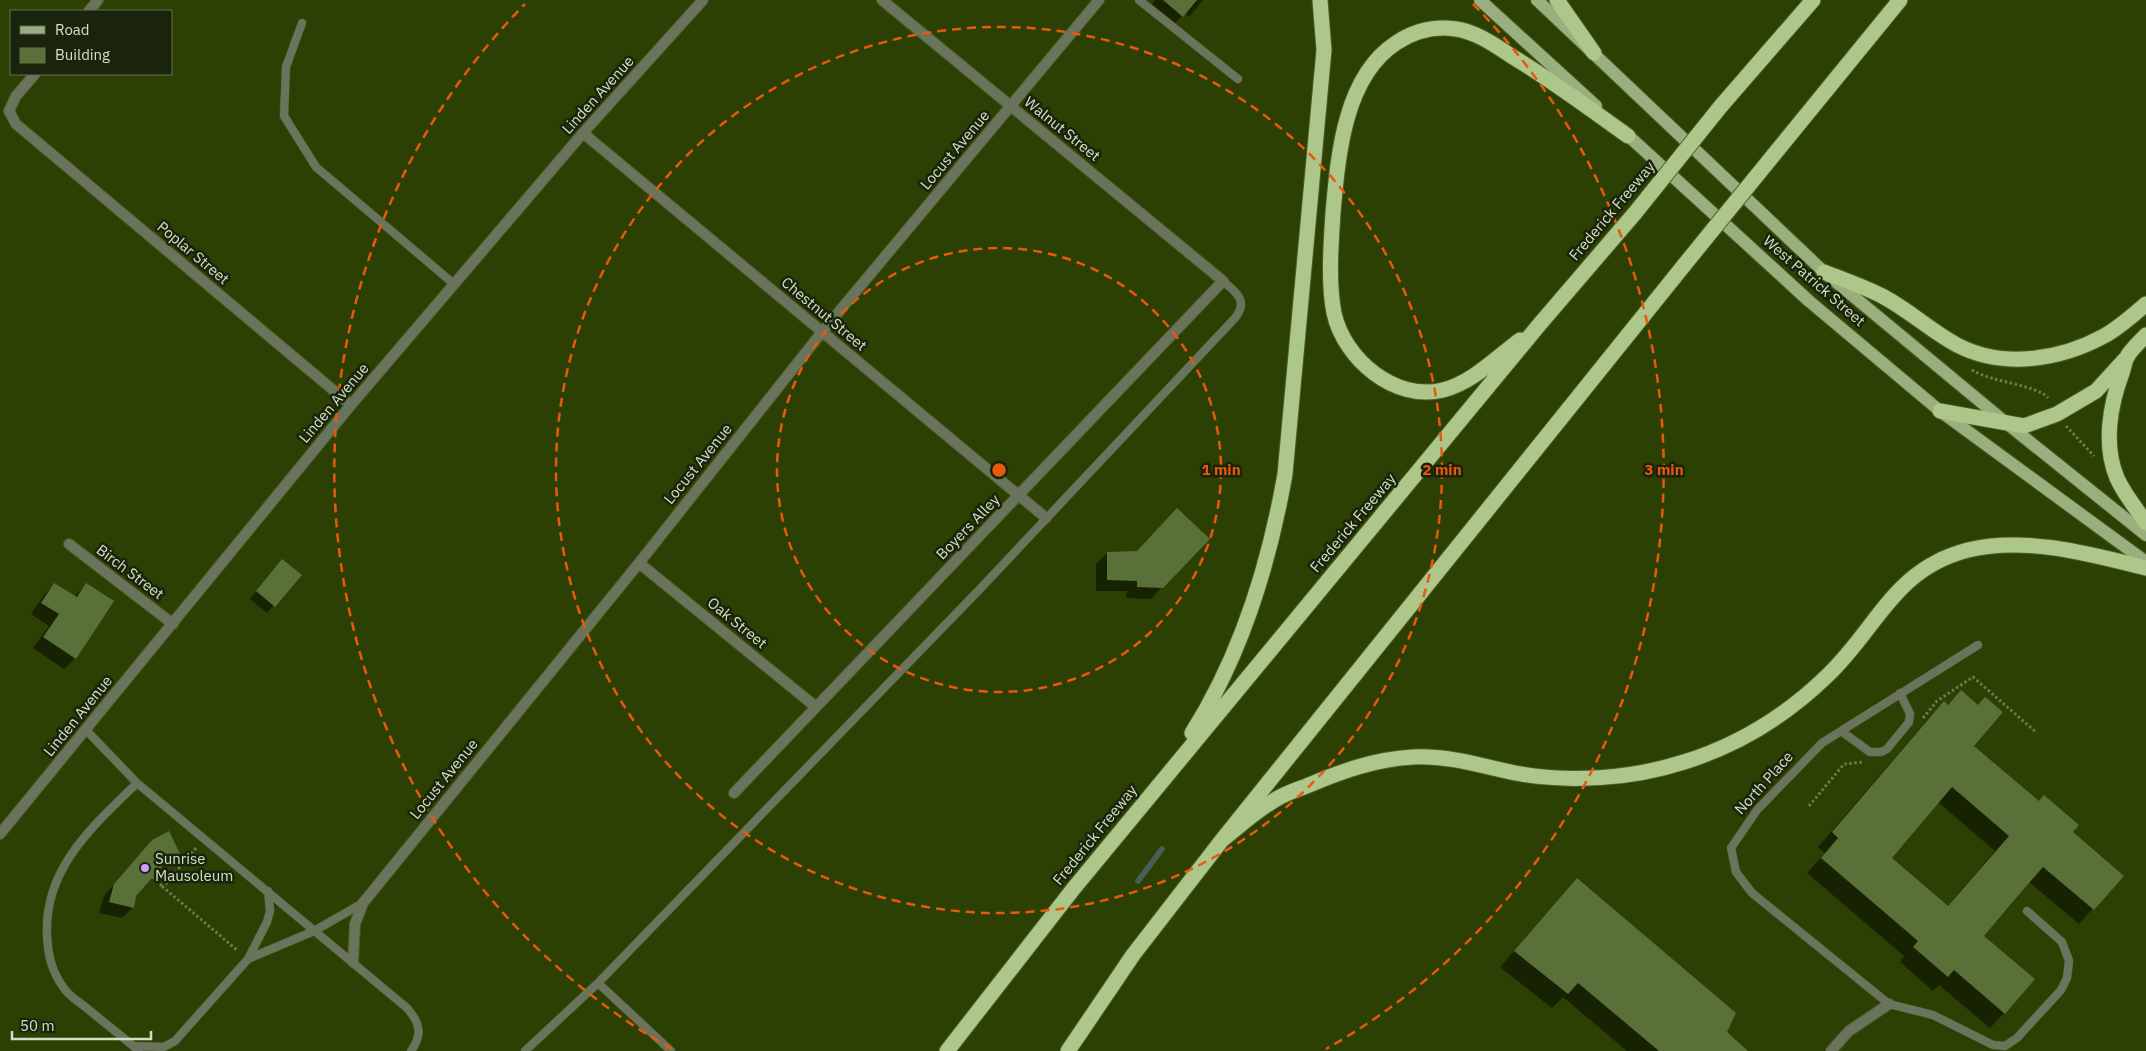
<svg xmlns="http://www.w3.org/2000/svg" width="2146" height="1051" font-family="'IBM Plex Sans',sans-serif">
  <rect width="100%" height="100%" fill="#2c4004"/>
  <path fill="#0007" fill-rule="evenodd" d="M1155,0H1203L1189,17L1185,13L1175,23L1152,4Z
    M1107,553L1162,587L1151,599L1126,598L1127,591H1096V564Z
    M275,568L300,576L267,613L250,599Z
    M55,584L74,597L87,584L75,658L64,669L33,648L49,626L31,614L44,595Z
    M1961,692L1972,746L2122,876L2079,924L2029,882L1983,936L2004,1013L1990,1028L1939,985L1933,991L1900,962L1904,956L1807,873L1825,853L1818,847L1930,717L1944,703L1947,705ZM1938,802L1995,851L1947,907L1890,858Z
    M152,841L179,854L168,865L160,868L135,896L133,907L122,918L99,913L104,896Z
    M1577,880L1726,1033L1743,1051H1627L1563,997L1552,1008L1500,967Z"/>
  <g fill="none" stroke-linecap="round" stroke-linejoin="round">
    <path stroke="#485f55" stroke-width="5.5" d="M1138,881L1162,849"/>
  </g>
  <path fill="#5a7039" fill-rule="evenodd" d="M1163,0H1197L1183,17Z
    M1177,508L1210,539L1163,588L1137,587V581L1107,580V552L1137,551Z
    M282,559L302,575L275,607L256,591Z
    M54,583L77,597L86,583L114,601L76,659L43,637L59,614L41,603Z
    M1961,690L1978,705L1985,697L2003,712L1974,746L2039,801L2044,795L2079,825L2073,832L2124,876L2094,910L2043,867L2010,905L1984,936L2035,979L2005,1014L1954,970L1948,977L1913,947L1918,941L1821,858L1838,838L1832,832L1944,701L1948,705ZM1952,787L2009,836L1948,906L1892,858Z
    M169,831L180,854L170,858L136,896L134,908L109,902L114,884L152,840Z
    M1577,878L1736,1013L1727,1032L1748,1051H1659L1578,983L1568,994L1514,951Z"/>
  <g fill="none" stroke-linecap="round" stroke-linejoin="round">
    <defs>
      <path id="lane" d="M1139,0L1238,79
        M302,23L286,67L284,116L316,167L454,284
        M1978,645L1822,743L1757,810L1731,848L1736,872L1752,893L1889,1004L1933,1015L1993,1045L2005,1046L2017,1038L2061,990L2067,978L2069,961L2062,942L2027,911
        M86,730L137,783L407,1008C420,1023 423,1034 411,1051
        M1841,731L1870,752H1881L1887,749L1909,722L1910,714L1900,693
        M137,783C93,826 44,868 47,935C48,957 52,973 66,991C72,998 82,1004 89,1010C106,1024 123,1037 139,1051
        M248,959L267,922L270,911L268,891
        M598,983L671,1051
        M134,1046L164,1047L175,1041L248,959L314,931L363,903
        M525,1051L598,983L979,590L1235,318C1249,301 1236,292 1223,281"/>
      <path id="street" d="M89,11L98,0
        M35,74L16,96L9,111L16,124L351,405
        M583,133L1046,518
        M69,544L173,624
        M639,563L816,707
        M734,793L1223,281L882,0
        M0,834L351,405L583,133L703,0
        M353,962L355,924L363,903L639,563L822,332L1099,0
        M1831,1051L1849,1031L1889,1004"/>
      <path id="primary" d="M1480,0L1596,106
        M1537,0L1824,272L2005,422L2146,535
        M1622,130L1809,301L1940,411L2146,562"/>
      <path id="highway" d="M1557,0L1594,53
        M1721,106L1813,0
        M1776,152L1900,0
        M1824,272C1844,280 1865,287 1884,297C1910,311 1931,331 1957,345C2003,369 2060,360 2104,336C2119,328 2133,315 2146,304
        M2146,335C2140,341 2133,348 2128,355C2125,360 2124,367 2122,373C2110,405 2103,445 2117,478C2124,494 2136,508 2146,523
        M1520,340C1497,357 1472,383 1443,390C1395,402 1344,359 1334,313C1328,282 1331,244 1333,213C1338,156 1344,77 1396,43C1414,31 1435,26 1456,29C1477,32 1496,46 1513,57C1553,81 1590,109 1628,136
        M1940,411L2024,426L2057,414L2096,391L2128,356
        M1192,733C1242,654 1269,565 1285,474L1324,50L1320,0
        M1222,840C1240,826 1259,808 1280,797C1289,792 1299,789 1309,785C1342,771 1376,759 1413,757C1448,755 1481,766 1515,773C1569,783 1631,779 1684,762C1739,745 1787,715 1828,675C1878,627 1894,569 1968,550C2025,536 2090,554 2146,568
        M947,1051L1074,888L1539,325L1635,213
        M1068,1051L1133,955L1222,840L1685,264"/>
    </defs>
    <use href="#lane" stroke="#4a5d26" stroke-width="9"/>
    <use href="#street" stroke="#4a5d26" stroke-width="12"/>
    <use href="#primary" stroke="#4a5d26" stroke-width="14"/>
    <use href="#highway" stroke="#4a5d26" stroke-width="17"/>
    <path stroke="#6a7c4b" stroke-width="3" stroke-dasharray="2.5 2.5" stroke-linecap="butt" d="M1972,370C1990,382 2038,385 2048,398
      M2066,426L2094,456
      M1923,718L1937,701L1973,677L2037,733
      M1809,806L1844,764L1863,762
      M196,848L163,887L238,951
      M153,877L163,887"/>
    <use href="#lane" stroke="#6a745d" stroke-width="8"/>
    <use href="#street" stroke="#6a745d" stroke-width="10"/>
    <use href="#primary" stroke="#9aaf7e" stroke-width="12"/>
    <use href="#highway" stroke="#adc78b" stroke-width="15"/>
    <defs>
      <path id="highway-bridge" d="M1635,213L1721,106
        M1685,264L1776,152"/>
    </defs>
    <use href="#highway-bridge" stroke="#4a5d26" stroke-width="17" stroke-linecap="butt"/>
    <use href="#highway-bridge" stroke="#adc78b" stroke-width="15"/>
  </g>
  <g fill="none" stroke="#e8590c" stroke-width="2.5" stroke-dasharray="9 6">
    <circle cx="999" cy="470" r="222"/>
    <circle cx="999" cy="470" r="443"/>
    <path d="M672 1049A665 665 0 0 1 525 4M1473 4A665 665 0 0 1 1326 1049"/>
  </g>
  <circle fill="#d09dff" stroke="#1a230c" stroke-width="2" cx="145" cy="868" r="5"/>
  <g text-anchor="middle" stroke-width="5" stroke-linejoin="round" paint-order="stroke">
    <g font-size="15" fill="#d2e0c2" stroke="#1a230c">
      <text transform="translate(598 95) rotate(-48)" y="5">Linden Avenue</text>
      <text transform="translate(1062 129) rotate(39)" y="5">Walnut Street</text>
      <text transform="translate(955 150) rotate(-50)" y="5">Locust Avenue</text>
      <text transform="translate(1612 211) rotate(-50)" y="5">Frederick Freeway</text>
      <text transform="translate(193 253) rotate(40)" y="5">Poplar Street</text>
      <text transform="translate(1814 281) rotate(41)" y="5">West Patrick Street</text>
      <text transform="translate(824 314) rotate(40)" y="5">Chestnut Street</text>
      <text transform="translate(334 403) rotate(-50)" y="5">Linden Avenue</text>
      <text transform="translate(698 464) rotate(-51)" y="5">Locust Avenue</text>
      <text transform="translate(1353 523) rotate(-50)" y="5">Frederick Freeway</text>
      <text transform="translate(968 527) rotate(-46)" y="5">Boyers Alley</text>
      <text transform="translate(130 572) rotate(37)" y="5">Birch Street</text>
      <text transform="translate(737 623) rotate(39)" y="5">Oak Street</text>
      <text transform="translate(78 716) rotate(-51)" y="5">Linden Avenue</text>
      <text transform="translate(444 779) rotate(-51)" y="5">Locust Avenue</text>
      <text transform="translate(1764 783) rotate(-48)" y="5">North Place</text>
      <text transform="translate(1095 835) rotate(-51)" y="5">Frederick Freeway</text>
    </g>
    <g font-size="15" fill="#d2e0c2" stroke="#1a230c" text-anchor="start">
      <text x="155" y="864">Sunrise<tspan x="155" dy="17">Mausoleum</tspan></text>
    </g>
  </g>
  <circle cx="999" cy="470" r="8" fill="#e8590c" stroke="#1a230c" stroke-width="2.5"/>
  <g font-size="15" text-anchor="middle" font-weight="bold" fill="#e8590c" stroke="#1a230c" stroke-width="5" stroke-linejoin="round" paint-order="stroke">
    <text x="1221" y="475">1 min</text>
    <text x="1442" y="475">2 min</text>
    <text x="1664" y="475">3 min</text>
  </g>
  <rect x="10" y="10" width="162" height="65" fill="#1a230c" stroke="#646f55"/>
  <rect x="20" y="26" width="25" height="8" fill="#9aaf7e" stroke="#646f55"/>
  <text x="55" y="35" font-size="15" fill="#d2e0c2">Road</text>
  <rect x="20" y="48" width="25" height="15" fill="#5a7039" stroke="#646f55"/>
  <text x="55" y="60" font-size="15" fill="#d2e0c2">Building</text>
  <path d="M12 1031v8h139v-8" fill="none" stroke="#d2e0c2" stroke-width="2.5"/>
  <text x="20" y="1031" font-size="15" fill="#d2e0c2" stroke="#1a230c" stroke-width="4" paint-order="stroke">50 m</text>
</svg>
